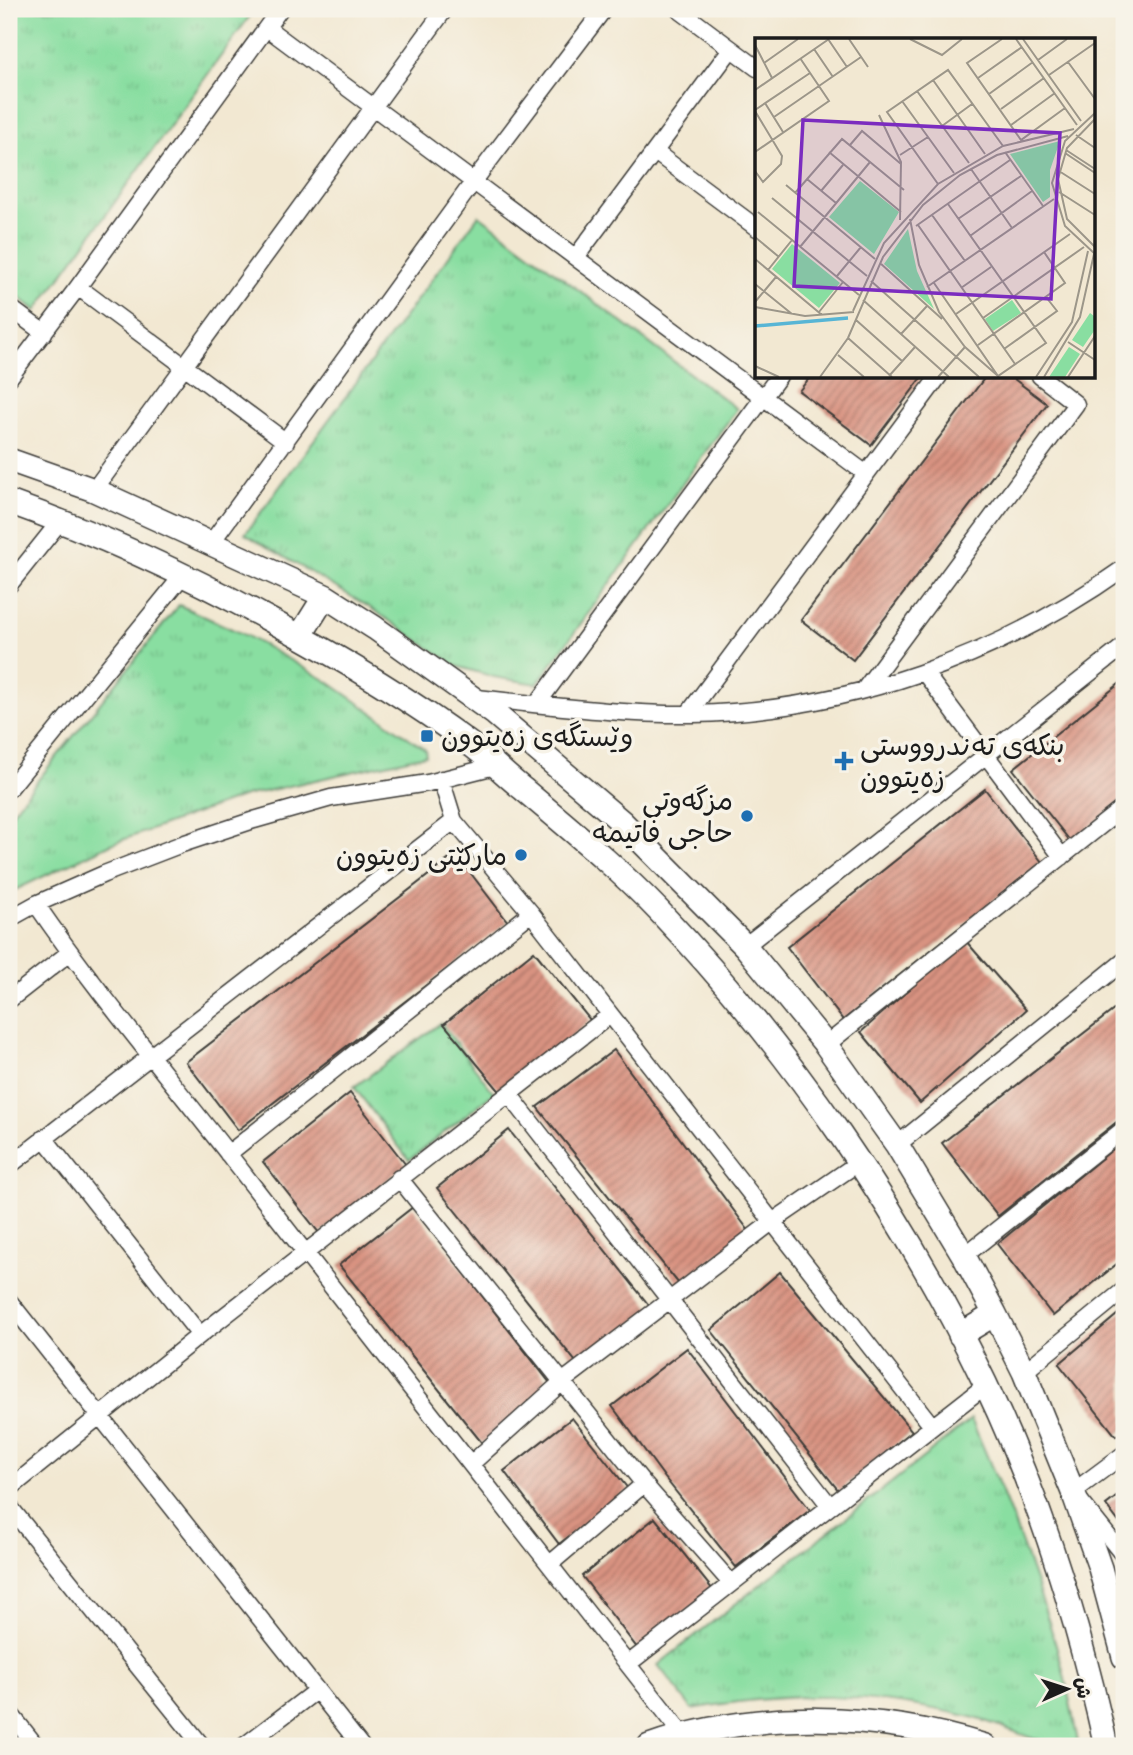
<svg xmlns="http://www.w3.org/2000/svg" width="1133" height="1755" font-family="'Indie Flower','Playpen Sans Arabic',sans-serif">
  <defs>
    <pattern id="park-tufts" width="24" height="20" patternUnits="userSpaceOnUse" patternTransform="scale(1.75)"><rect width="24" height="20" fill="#89dea1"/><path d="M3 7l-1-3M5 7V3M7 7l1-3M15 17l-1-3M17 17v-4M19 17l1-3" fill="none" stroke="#76be8a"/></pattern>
    <pattern id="building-hatch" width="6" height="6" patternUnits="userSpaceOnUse" patternTransform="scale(1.75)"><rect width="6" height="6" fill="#d99381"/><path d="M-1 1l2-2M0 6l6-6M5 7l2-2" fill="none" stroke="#af7769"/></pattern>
  </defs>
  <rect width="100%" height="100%" fill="#f7f3e8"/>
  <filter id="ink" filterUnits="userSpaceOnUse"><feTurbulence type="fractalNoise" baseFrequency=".0143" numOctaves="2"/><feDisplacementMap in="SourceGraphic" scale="14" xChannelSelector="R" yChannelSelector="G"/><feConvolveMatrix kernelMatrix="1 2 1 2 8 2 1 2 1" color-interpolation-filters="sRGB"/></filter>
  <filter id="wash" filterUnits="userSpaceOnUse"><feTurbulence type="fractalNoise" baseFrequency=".00686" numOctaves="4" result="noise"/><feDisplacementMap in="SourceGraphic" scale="28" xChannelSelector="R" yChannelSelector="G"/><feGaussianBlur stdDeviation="1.57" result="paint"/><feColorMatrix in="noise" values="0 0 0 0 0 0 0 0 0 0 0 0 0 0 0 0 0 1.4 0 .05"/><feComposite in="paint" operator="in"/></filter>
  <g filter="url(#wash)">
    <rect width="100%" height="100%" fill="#f2e8d2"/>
    <path fill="url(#park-tufts)" stroke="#527d5e" stroke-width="2" d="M9,9H255L36,311L9,289Z
      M479,215L737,409L537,684L494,677L456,666L369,607L245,534Z
      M179,605L247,636L327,681L425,749L426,755L245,796L111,844L9,893V816Z
      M441,1023L494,1093L409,1160L354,1087Z
      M971,1419C1006,1498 1037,1579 1061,1662C1068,1690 1073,1718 1079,1746C1071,1746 1061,1748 1053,1745C1024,1737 997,1723 967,1716C868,1693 793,1691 692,1709L658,1665C762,1582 868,1503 971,1419Z"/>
    <g id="blocks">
      <path fill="url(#building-hatch)" d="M811,376H923L871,445L799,391Z
        M986,376H1010L1047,404L853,660L801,620Z
        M1124,680V798L1071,842L1013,769Z
        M985,789L1042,862L843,1020L787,947Z
        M456,854L508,922L238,1130L186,1062Z
        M965,940L1026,1010L920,1103L861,1032Z
        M534,951L591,1021L502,1094L444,1024Z
        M1124,1002V1116L998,1216L942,1143Z
        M614,1050L749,1231L679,1284L537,1107Z
        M350,1093L406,1165L320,1234L263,1162Z
        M509,1130L652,1309L580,1367L437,1188Z
        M1124,1140V1258L1053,1316L997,1244Z
        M413,1207L553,1387L482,1443L339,1265Z
        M780,1272L912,1431L839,1491L711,1330Z
        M1124,1309V1429L1116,1436L1059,1364Z
        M687,1348L810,1510L736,1567L665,1478L612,1406Z
        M572,1418L629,1490L559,1544L504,1471Z
        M1124,1491V1529L1106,1505Z
        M655,1518L713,1590L638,1649L582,1576Z"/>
    </g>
  </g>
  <g filter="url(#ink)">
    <use href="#blocks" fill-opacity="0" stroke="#3c3b37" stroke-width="2"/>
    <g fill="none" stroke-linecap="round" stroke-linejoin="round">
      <defs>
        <path id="street" d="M678,9L757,68
          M267,28L865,473
          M655,152L757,228
          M576,257L731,49
          M78,287L286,442
          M9,307L44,333
          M9,378L78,287L280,9
          M94,490L445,9
          M211,543L474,181L604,9
          M9,585L61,520
          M924,672L1062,857
          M864,690L1076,404L1040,376
          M476,698C548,705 620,715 693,714C848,711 999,657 1124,568
          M537,704L779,376
          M688,714L939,376
          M441,779L454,821L531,913L932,1426
          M9,789L183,575
          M36,904C97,993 167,1075 233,1160C382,1353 534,1544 684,1736
          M9,919L36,904L104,874L182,844L254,820L331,798L428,783L495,766
          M745,946L1124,646
          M9,1000L69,953
          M826,1045L1124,807
          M509,1094L830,1506
          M44,1138L200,1335
          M897,1145L1124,961
          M228,1154L531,913
          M9,1166L454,821
          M399,1178L644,1484L731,1583
          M964,1256L1124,1129
          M9,1301L361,1746
          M1024,1372L1124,1290
          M1124,1454L1073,1492L1124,1556
          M472,1463L562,1382L772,1222L858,1163
          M9,1489L200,1335L610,1015
          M9,1506L202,1746
          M550,1564L644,1484
          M628,1664L986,1385
          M9,1712L36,1746
          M244,1746L317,1690"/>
        <path id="secondary" d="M9,460L94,490L325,596L375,628L495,714L622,822L745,946L826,1045L897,1145L964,1256L995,1314L1024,1372L1073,1492L1100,1568L1124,1657
          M9,502C99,534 186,574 270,620C339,657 407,697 470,744C489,758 505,775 523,789C570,829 617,867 659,911C790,1049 902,1211 985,1383C1039,1496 1079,1624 1106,1746
          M300,636L325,596
          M960,1335L995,1314
          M649,1746C756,1709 878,1712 985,1746"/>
      </defs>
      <use href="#street" stroke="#3c3b37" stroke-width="19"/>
      <use href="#secondary" stroke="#3c3b37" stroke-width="26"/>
      <use href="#street" stroke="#fff" stroke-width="16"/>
      <use href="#secondary" stroke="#fff" stroke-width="23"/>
    </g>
  </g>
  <g fill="#1f6fb2" stroke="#f7f3e8" stroke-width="2.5">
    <rect x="420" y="729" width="14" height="14" rx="3.5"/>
    <path d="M840.5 750.5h7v7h7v7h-7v7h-7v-7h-7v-7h7z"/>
    <circle cx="747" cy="816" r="7"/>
    <circle cx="521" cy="855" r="7"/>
  </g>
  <g text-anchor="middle" stroke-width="7" stroke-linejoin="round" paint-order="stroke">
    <g font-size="28" fill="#1c1c1c" stroke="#f7f3e8" text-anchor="start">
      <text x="441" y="746">وێستگەی زەیتوون</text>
      <text x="860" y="755">بنکەی تەندرووستی<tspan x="860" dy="32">زەیتوون</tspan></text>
      <text x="733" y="810" text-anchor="end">مزگەوتی<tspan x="733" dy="32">حاجی فاتیمە</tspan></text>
      <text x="507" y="865" text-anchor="end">مارکێتی زەیتوون</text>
    </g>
  </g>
  <g transform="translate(755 38)">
    <rect width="340" height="340" fill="#f2e8d2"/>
    <path d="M305,103L295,132V159L288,164L255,116ZM105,143L144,174L119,216L74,179ZM153,191L162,233L179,271L129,226ZM37,206L85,245L64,270L17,231ZM257,262L266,275L238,293L230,281ZM335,275L339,278V293L328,309L317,302ZM314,309L325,316L310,339H294Z" fill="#89dea1"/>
    <path fill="none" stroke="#57b5d5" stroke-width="3.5" d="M0,288L93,280"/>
    <path fill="none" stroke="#9c9689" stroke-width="2" d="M73,1L92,29M94,1L113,29M155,1L187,17L207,1M247,1L212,25L266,102L310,70M261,1L322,87M268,1L326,83M0,7L17,40M59,11L78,39M283,22L312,1M313,24L340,61M9,25L43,1M294,37L340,5M223,40L267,9M178,42L230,116M0,52L74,1M162,53L214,125M234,56L278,24M147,63L199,135M10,65L28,94M246,71L289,40M0,72L55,35M0,73L27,118L26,126L8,144L0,133M340,75L310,103L297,145L310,188L340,216M124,77L146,124L145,182M19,79L106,19M340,81L312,110L303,141L312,181L340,209M256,87L300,55M187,88L217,66M321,97L340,110M95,107L107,93L146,126M311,112L340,131M0,114L74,63L45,20M74,114L146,174M250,114L288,168M310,115L340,135M145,117L173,99M216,131L257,190M304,133L340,156M52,141L81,165M183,146L132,74L193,32L248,108M31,147L120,221M66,153L88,127M304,154L340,177M40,155L87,101L149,152M17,160L112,238M3,174L104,257M177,177L210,223M155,181L164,227L184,274L210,309L243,338M203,181L266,138M163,187L260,326M161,188L255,122M215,198L277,153M0,199L24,219M45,209L115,124M0,221L67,277M125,225L187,281M13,232L37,202M82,238L106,209M116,243L224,339M179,245L243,338L291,305L193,166M0,246L37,276M172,249L299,161M206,250L236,229M108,262L194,339M0,264L21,239M0,269L50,278L99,274M98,273L129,205L183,146L248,108L319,91M64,274L88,244M201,276L315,196M228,280L329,209M101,282L147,323M146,296L172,268M93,300L137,339M313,304L340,322M223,307L310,245L289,214M249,311L302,273L291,259M83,317L109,339M0,328L24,339M134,338L160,309M65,339L93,300L128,219L168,167L205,137L242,117L313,98M183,339L210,309M281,339L317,284L333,213M289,339L325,279L339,216M313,339L340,298"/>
    <path fill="#7b2cbf" fill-opacity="0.15" stroke="#7b2cbf" stroke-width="3.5" d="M48,82L305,95L296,261L39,248Z"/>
    <rect width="340" height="340" fill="none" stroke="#1c1c1c" stroke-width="3.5"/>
  </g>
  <rect width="1133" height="1755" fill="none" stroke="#f7f3e8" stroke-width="35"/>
  <g transform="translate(1067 1689) rotate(87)" stroke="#f7f3e8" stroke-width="5" paint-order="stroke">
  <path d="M0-5L12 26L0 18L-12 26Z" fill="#1c1c1c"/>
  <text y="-10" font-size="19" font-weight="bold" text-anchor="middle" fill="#1c1c1c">ش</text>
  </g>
</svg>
